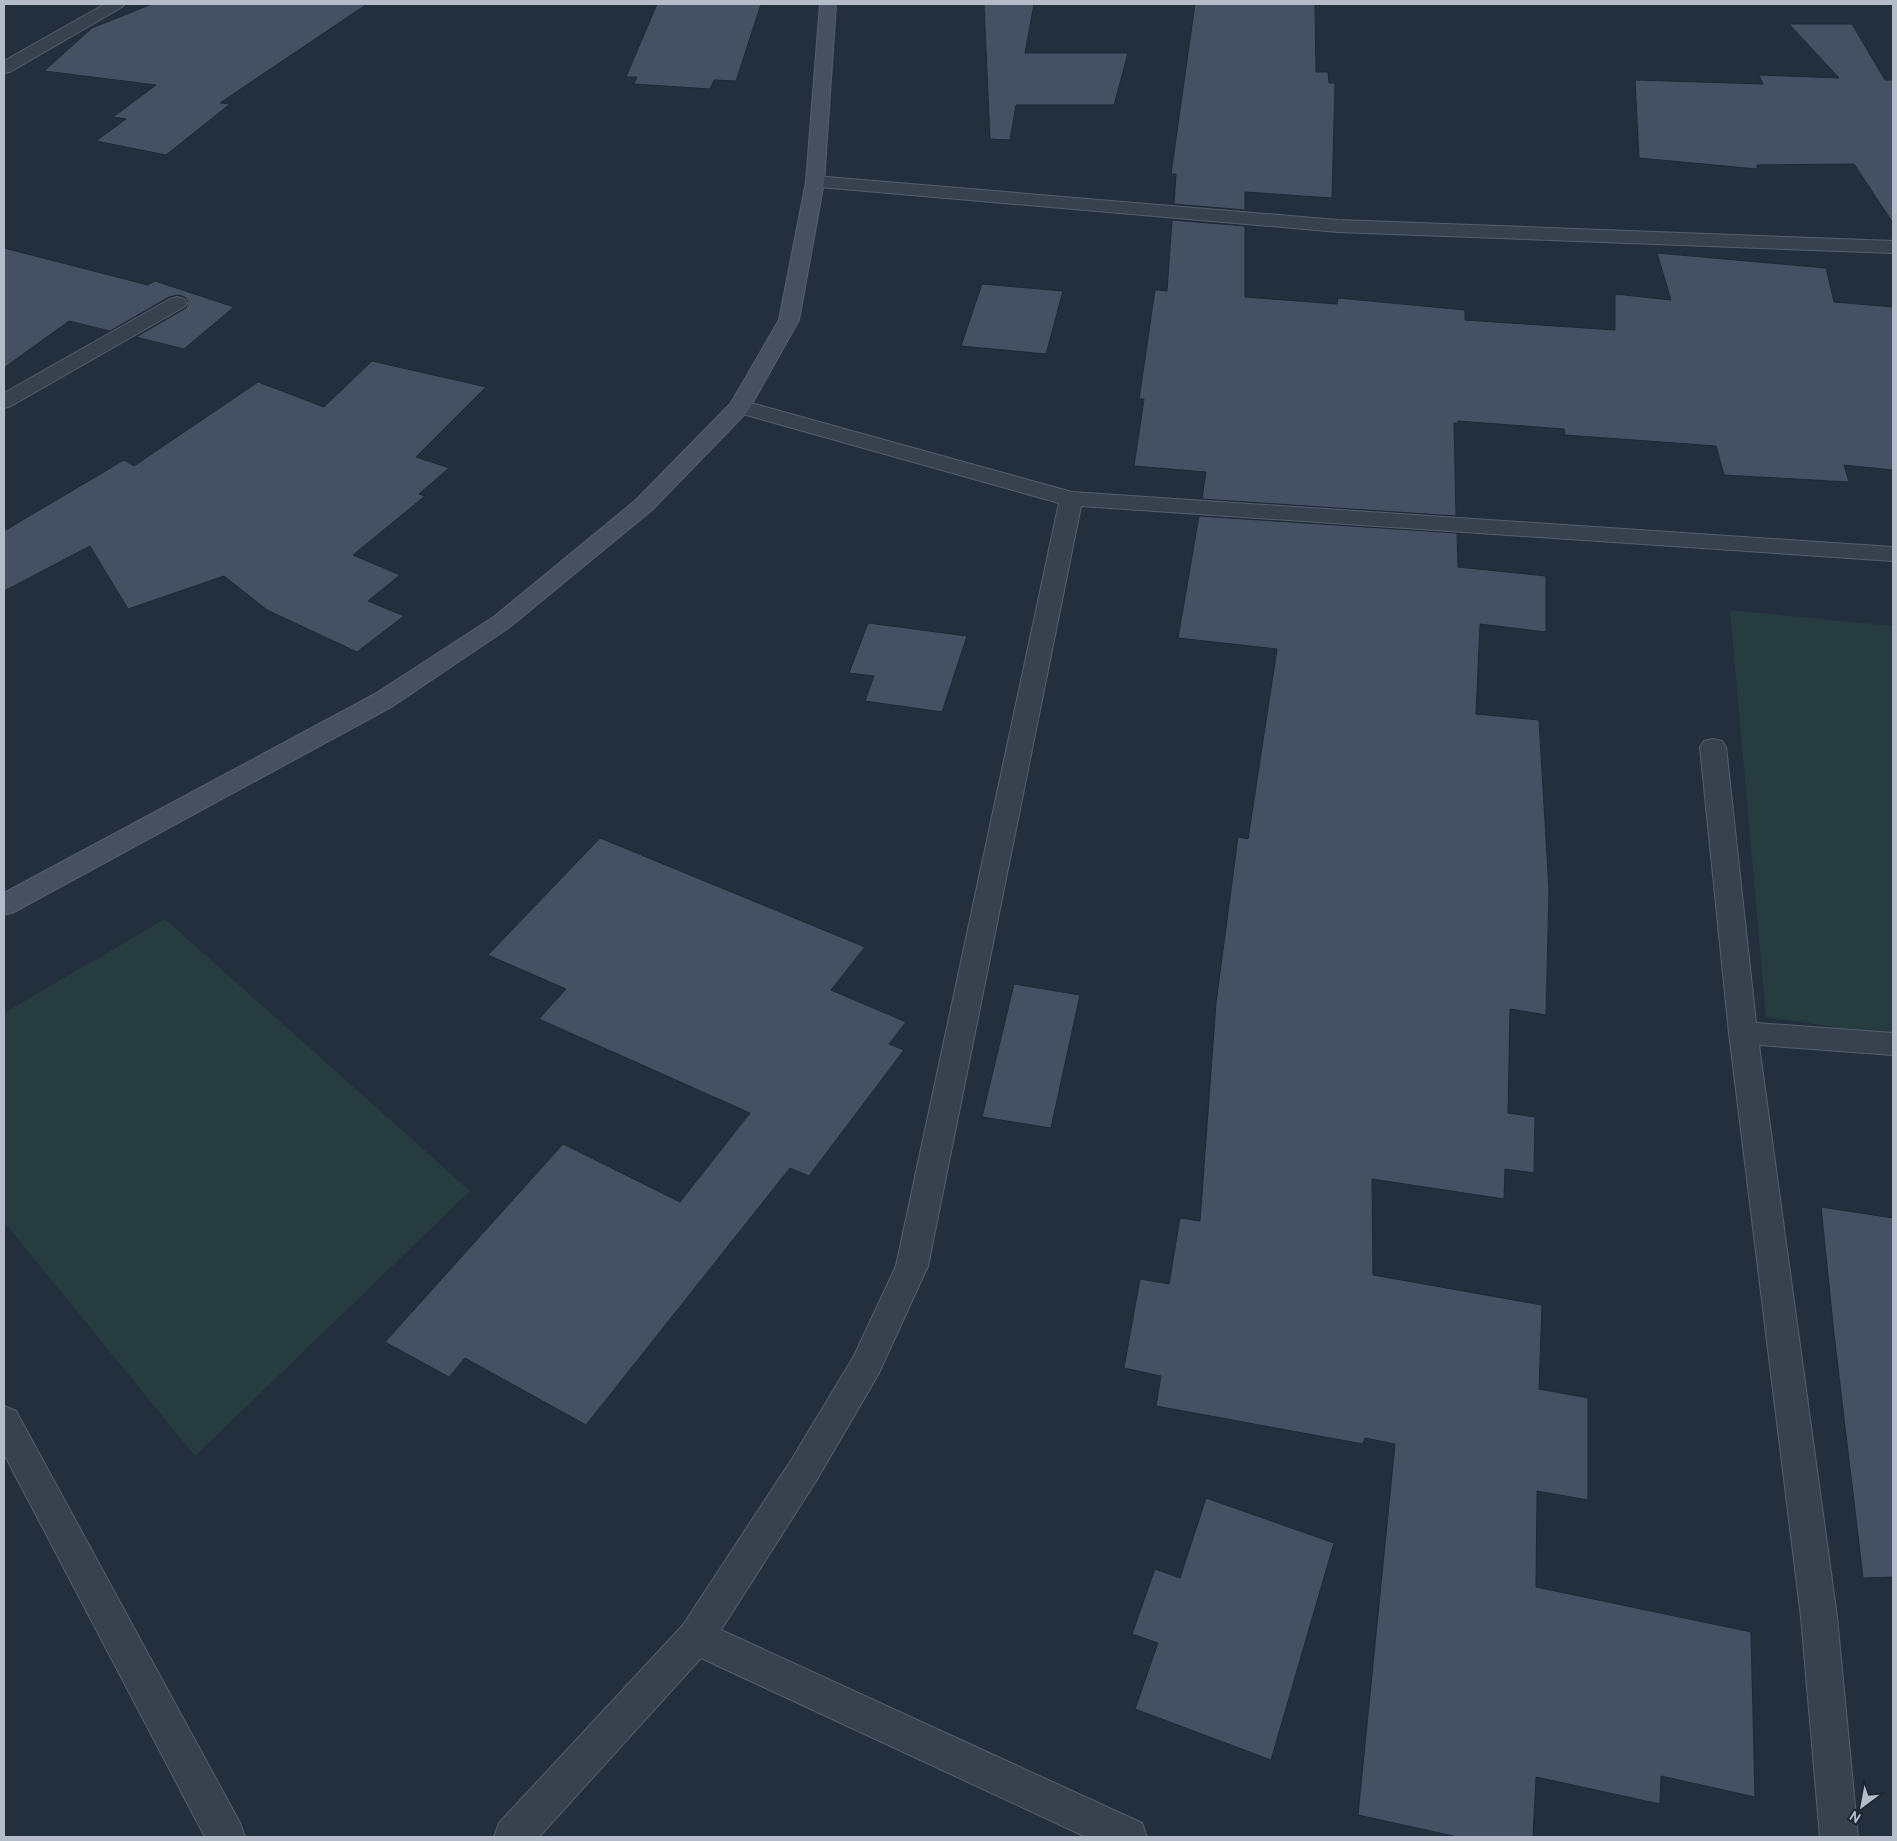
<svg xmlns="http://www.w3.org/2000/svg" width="1897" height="1841" font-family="Overpass,sans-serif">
  <rect width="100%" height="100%" fill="#242f3e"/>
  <path fill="#263c3f" d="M1730,610L1893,626V1036L1766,1017Z
    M165,919L470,1191L195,1456L4,1222V1013Z"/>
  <path fill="#455162" stroke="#1f2835" d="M152,4H367L220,103L230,104L166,155L96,141L126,119L113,117L156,85L44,71L92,28Z
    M657,4H761L736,81L714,80L710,89L634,84L637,77H626Z
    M984,4H1034L1025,53H1128L1114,105H1016L1010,140L990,139Z
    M1195,4H1315L1316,72H1328L1329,83H1335L1332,198L1245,192V210L1174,204L1176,174H1171Z
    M1789,24H1852L1885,80H1893V223L1854,164L1757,165V169L1639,158L1635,80L1763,84L1759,75L1839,78Z
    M1172,220L1245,226V297L1337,304L1338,298L1465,310V320L1615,330V294L1671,300L1657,253L1826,268L1834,302L1893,307V470L1844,465L1849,482L1724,475L1716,446L1565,435L1564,429L1458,421V423H1454L1456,516L1202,499L1206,472L1134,466L1144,399H1139L1155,290L1167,291Z
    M4,248L148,285L155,281L234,307L184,349L136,337L186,308L188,302L185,297L178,295L169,297L110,331L69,321L4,368Z
    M982,284L1063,291L1046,354L961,346Z
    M372,361L486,387L416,457L449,468L419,494L425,496L353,555L400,575L368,601L404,616L357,652L267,610L224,576L128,609L90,546L4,591V531L124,460L134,466L258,382L324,407Z
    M1199,516L1457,533L1458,567L1546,576V632L1480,624L1476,714L1539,720L1549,890L1546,1015L1510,1009L1508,1113L1535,1117L1534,1173L1505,1169L1504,1199L1372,1179L1373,1275L1542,1305L1539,1389L1588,1398V1500L1537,1491L1536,1587L1751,1632L1755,1797L1661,1776L1660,1804L1536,1777L1533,1837H1458L1358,1815L1395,1444L1365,1438L1363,1444L1156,1406L1161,1376L1124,1368L1140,1279L1169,1284L1180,1218L1200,1221L1216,1003L1238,837L1248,839L1277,649L1178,638Z
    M868,623L967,636L942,712L865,701L874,676L849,673Z
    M600,838L865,947L831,990L906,1022L889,1044L904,1050L809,1176L790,1168L586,1425L465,1358L449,1377L385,1342L563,1144L680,1202L750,1113L539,1019L566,989L488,955Z
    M1014,984L1080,995L1051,1128L982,1117Z
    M1821,1207L1893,1218V1577L1863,1578L1834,1334Z
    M1206,1498L1334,1543L1271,1760L1135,1709L1158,1643L1132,1634L1155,1569L1180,1578Z"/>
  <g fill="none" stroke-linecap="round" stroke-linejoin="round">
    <defs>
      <path id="street" d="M105,4H124L122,7L10,72L4,73V61Z
        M815,176L1338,220L1893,241V253L1338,232L808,186L806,182L808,178Z
        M177,297L184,299L187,303L184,307L11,406L4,408V393L170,299Z
        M740,400L1072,492L1893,547V561L1081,506L928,1266L878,1375L816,1481L721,1630L1142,1823L1147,1837H1086L701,1658L539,1837H494L499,1823L683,1625L792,1459L854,1356L896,1266L1059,503L732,411L729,406L732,401Z
        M1713,739L1722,741L1726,747L1756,1023L1893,1033V1055L1759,1045L1837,1617L1858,1837H1820L1801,1617L1729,1033L1700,747L1704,741Z
        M4,1406L16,1411L240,1823L245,1837H205L4,1454Z"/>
      <path id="secondary" d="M820,4H836L824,182L799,320L748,411L652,510L511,626L393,706L14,912L4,915V893L375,694L495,616L636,500L731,403L779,320L806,182Z"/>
    </defs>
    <use href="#street" stroke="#565f6c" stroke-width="2"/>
    <use href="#secondary" stroke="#565f6c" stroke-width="2"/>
    <use href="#street" fill="#38414e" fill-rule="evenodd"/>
    <use href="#secondary" fill="#465061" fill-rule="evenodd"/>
  </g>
  <rect width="1897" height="1841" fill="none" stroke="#b4bcc9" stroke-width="10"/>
  <g transform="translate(1862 1806) rotate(212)" stroke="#1d2633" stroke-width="4" paint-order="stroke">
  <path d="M0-4L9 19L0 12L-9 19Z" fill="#b4bcc9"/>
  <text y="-8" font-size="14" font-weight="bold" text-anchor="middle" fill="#b4bcc9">N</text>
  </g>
</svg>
